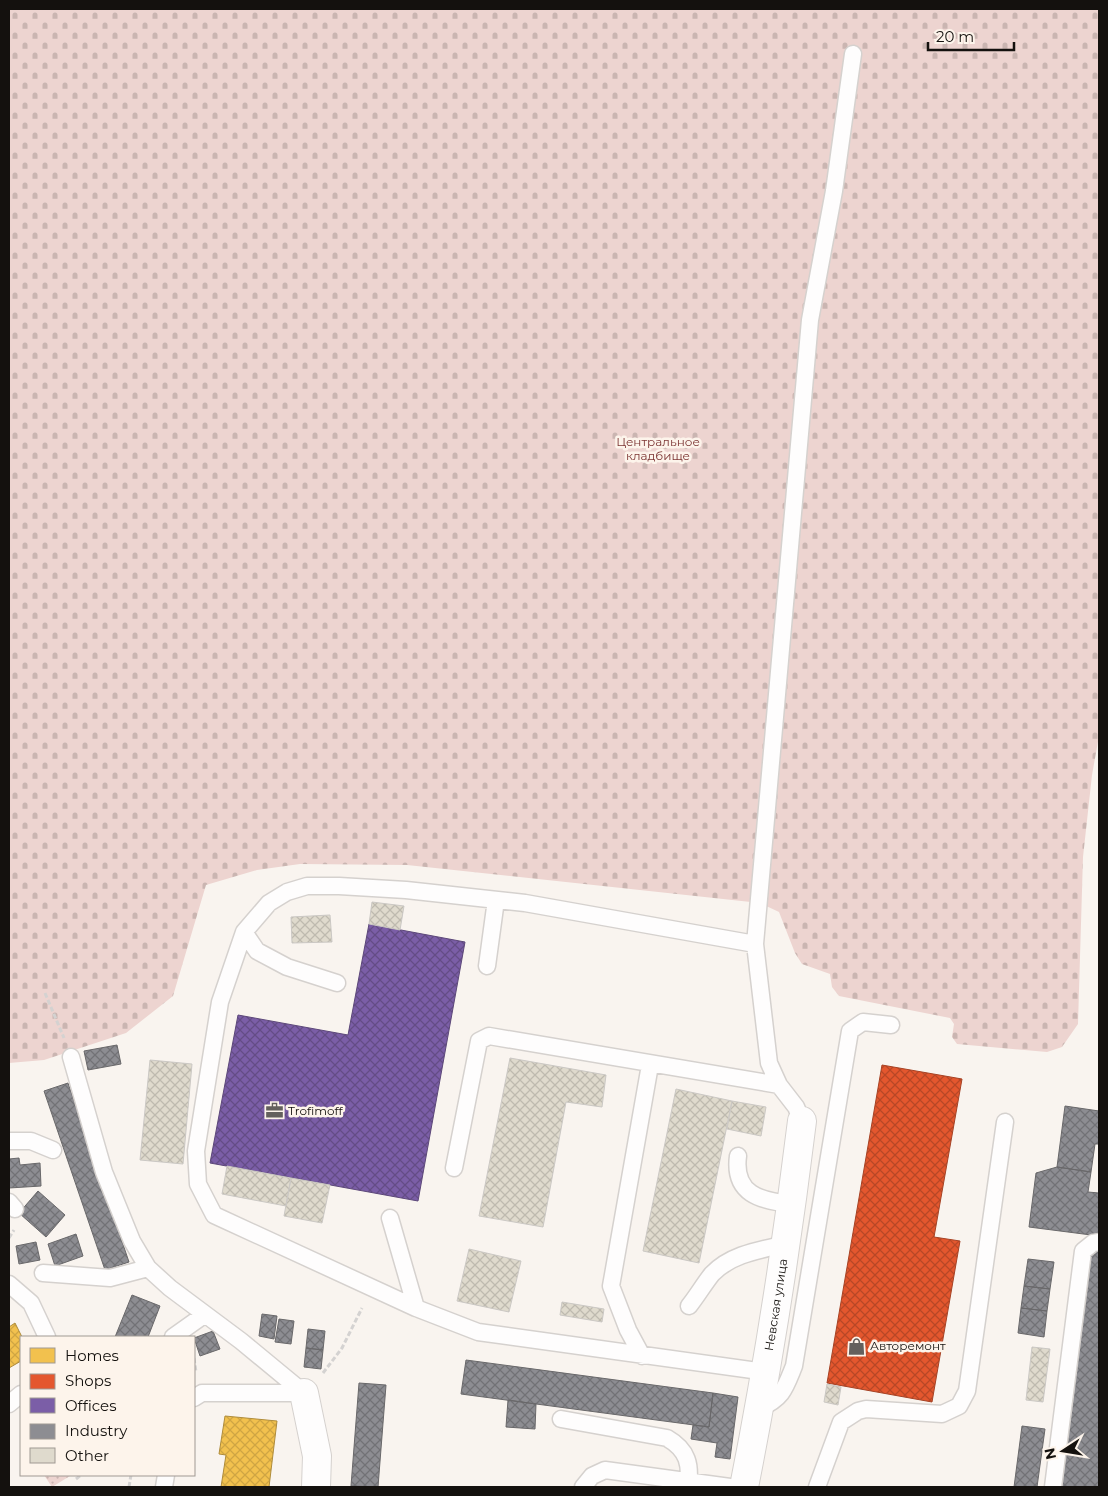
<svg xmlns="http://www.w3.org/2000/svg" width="1108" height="1496" font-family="Montserrat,sans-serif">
  <defs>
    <pattern id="cemetery-stones" width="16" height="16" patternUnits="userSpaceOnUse" patternTransform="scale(1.25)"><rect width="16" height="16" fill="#edd4d0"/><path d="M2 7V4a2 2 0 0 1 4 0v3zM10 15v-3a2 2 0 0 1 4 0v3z" fill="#cab5b1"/></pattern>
    <pattern id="park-dots" width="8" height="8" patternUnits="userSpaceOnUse" patternTransform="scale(1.25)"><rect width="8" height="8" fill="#edd4d0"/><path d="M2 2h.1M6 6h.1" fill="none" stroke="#cab5b1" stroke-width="1.8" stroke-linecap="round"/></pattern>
    <pattern id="homes-cross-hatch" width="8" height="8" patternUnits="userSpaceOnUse" patternTransform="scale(1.25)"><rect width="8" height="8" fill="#f2c14e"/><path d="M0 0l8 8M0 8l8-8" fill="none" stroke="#cfa543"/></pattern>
    <pattern id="shops-cross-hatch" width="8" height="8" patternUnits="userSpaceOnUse" patternTransform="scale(1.25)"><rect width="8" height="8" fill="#e4572e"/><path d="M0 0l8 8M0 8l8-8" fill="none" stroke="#b84726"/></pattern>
    <pattern id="offices-cross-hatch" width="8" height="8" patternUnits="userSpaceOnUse" patternTransform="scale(1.25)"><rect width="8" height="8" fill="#7b5ea7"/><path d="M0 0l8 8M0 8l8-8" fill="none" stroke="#644c86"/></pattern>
    <pattern id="industry-cross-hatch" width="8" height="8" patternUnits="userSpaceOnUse" patternTransform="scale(1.25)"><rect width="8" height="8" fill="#8d8d92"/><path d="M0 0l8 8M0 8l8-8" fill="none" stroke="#727276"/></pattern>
    <pattern id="building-cross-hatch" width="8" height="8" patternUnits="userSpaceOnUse" patternTransform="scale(1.25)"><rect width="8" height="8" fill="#dfdacd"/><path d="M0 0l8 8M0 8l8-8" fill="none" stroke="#bebaaf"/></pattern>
  </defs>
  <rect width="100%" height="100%" fill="#f9f4ef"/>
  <path fill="url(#cemetery-stones)" d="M9,9H1099V736L1092,775L1083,857L1078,1024L1062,1047L1047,1052L957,1044L952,1037L954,1024L950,1018L839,996L832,987L830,974L802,964L795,953L779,912L760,903L407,865L300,864L257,870L206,885L173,996L126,1033L44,1060L9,1063Z"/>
  <path fill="url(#park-dots)" d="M44,1475H69L70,1476L52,1487Z"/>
  <path fill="url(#homes-cross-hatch)" stroke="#af8c3b" d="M15,1323L22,1337L21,1361L9,1368V1327Z
    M225,1416L277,1421L269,1487H221L226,1455L219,1454Z"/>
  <path fill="url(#shops-cross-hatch)" stroke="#a64224" d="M882,1065L962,1079L934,1237L960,1241L932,1402L827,1383Z"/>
  <path fill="url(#offices-cross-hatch)" stroke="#5c4779" d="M369,924L465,942L418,1201L210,1163L238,1015L348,1035Z"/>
  <path fill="url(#industry-cross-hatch)" stroke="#69686a" d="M117,1045L121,1064L88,1070L84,1051Z
    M68,1083L129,1262L105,1270L44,1091Z
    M1065,1106L1099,1111V1144H1095L1091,1172L1057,1167Z
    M19,1158L20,1165L40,1163L41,1186L9,1188V1159Z
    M1057,1167L1091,1172L1088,1192L1099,1193V1236L1029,1227L1036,1173Z
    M38,1191L65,1215L46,1237L19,1213Z
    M76,1234L83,1256L55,1266L48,1244Z
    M36,1242L40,1260L19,1264L16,1246Z
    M1092,1249L1099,1250V1487H1061Z
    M1028,1259L1054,1262L1050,1289L1024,1286Z
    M1024,1286L1050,1289L1047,1311L1021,1308Z
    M132,1295L160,1306L148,1337H115Z
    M1021,1308L1047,1311L1044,1337L1018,1333Z
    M262,1314L277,1316L274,1339L259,1336Z
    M279,1319L294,1321L291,1344L275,1342Z
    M308,1329L325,1331L323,1350L306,1348Z
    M213,1331L220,1349L200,1356L194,1338Z
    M306,1348L323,1350L321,1369L304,1367Z
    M466,1360L713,1393L709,1427L461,1394Z
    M359,1383L386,1385L378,1487L351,1486Z
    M713,1393L738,1397L730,1459L715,1457L717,1443L691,1439L693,1425L709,1427Z
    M508,1400L536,1404L535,1429L506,1427Z
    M1022,1426L1045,1429L1037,1487H1014Z"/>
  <path fill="url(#building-cross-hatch)" stroke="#cbc8c4" d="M372,902L404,906L400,930L369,924Z
    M330,915L332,942L292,943L291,917Z
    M510,1058L606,1075L602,1107L566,1102L543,1227L479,1216Z
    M150,1060L192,1064L183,1164L140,1160Z
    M676,1089L732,1101L699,1263L643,1251Z
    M732,1101L766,1107L761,1136L727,1129Z
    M227,1166L291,1178L286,1206L222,1194Z
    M291,1178L330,1185L322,1223L284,1216Z
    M469,1249L521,1261L509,1312L457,1301Z
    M562,1302L604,1309L602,1322L560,1315Z
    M1032,1347L1050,1349L1043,1402L1026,1400Z
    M827,1384L841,1387L838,1405L824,1402Z"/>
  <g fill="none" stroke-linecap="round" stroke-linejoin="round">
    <defs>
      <path id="lane" d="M244,932L220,1002L196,1151L198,1184L214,1215L416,1308L478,1332L766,1372
        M755,944L810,320L834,191L853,54
        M487,966L496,900
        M337,983L287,967L257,951L244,932L269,903L287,892L307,886H339L406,890L525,903L755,944L769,1063L779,1085L796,1107L802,1121
        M71,1057L104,1172L132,1241L148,1268L170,1288L241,1341L304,1393
        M9,1141H31L53,1150
        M738,1156C733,1194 760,1201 792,1204
        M454,1168L479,1041L489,1036L779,1085
        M9,1202L15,1209
        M390,1218L416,1308
        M43,1273L110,1278L148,1268
        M9,1284L31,1303L47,1337
        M689,1306C697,1296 704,1284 712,1274C731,1254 760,1250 786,1244
        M173,1337L204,1315
        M642,1356L628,1330L611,1286L650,1065
        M194,1398L202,1393H304
        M9,1404L21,1394
        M760,1408C783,1398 785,1388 794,1366L850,1031L863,1022L891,1025
        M561,1419L667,1438C688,1450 691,1465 688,1487
        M164,1487L166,1475
        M583,1487L592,1476L605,1470L730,1487
        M817,1487L841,1422L858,1411L866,1409L942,1414L959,1406L967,1391L1005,1122
        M1053,1487L1083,1251L1093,1243L1099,1242"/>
      <g id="street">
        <path d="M304,1393L317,1456L316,1487"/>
        <path id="s1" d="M744,1487C768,1366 787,1244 802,1121"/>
      </g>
    </defs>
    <use href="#lane" stroke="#d5d1ce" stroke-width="19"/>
    <use href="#street" stroke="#d5d1ce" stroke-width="30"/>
    <path stroke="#d4d2d1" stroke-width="3" stroke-dasharray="5 2.5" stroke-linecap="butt" d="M45,993L64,1038
      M9,1238L14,1230
      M194,1358L196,1372
      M323,1373L342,1348L362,1308
      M76,1479L81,1475
      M129,1487L131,1475"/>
    <use href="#lane" stroke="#fefdfd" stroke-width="16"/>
    <use href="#street" stroke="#fefdfd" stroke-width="28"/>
  </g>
  <defs>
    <symbol id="office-bare" viewBox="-9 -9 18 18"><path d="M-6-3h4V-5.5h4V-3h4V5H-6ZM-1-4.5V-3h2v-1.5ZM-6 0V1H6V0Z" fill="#64605d" stroke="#fdf4eb" stroke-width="2.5" paint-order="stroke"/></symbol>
    <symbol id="shop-bare" viewBox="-9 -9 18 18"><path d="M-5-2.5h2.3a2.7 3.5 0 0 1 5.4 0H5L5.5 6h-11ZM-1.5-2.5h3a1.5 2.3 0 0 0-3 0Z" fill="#64605d" stroke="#fdf4eb" stroke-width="2.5" paint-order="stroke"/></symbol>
  </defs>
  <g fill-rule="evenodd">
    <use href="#office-bare" x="262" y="1098" width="25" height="25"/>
    <use href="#shop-bare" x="844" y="1334" width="25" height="25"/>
  </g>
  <g text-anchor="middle" stroke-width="5" stroke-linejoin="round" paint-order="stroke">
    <g font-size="12" fill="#7c3533" stroke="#fdf4eb">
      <text x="658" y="446">Центральное<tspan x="658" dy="14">кладбище</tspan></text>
    </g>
    <g font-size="12" fill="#14110e" stroke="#fdf4eb" text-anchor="start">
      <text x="288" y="1115">Trofimoff</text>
      <text x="870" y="1350">Авторемонт</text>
    </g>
    <g font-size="12" fill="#14110e" stroke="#fdf4eb">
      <text dy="4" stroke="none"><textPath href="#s1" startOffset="185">Невская улица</textPath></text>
    </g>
  </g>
  <rect width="1108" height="1496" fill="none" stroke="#14110e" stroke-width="20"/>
  <rect x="20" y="1336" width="175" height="140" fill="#fdf4eb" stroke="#a09993"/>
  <rect x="30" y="1348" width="25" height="15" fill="#f2c14e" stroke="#a09993"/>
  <text x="65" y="1361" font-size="15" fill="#14110e">Homes</text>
  <rect x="30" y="1374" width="25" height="15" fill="#e4572e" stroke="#a09993"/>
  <text x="65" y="1386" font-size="15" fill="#14110e">Shops</text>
  <rect x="30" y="1398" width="25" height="15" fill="#7b5ea7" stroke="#a09993"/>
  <text x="65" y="1411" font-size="15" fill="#14110e">Offices</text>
  <rect x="30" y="1424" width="25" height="15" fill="#8d8d92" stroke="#a09993"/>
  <text x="65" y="1436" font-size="15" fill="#14110e">Industry</text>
  <rect x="30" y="1448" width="25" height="15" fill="#dfdacd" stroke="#a09993"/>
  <text x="65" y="1461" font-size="15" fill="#14110e">Other</text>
  <g transform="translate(1063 1451) rotate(258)" stroke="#fdf4eb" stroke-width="4" paint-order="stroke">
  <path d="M0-4L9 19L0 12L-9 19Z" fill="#14110e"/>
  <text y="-8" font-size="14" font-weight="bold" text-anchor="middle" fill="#14110e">N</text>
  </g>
  <path d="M928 42v8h86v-8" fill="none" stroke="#14110e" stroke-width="2.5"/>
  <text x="936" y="42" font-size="15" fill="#14110e" stroke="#fdf4eb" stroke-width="4" paint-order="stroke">20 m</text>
</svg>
